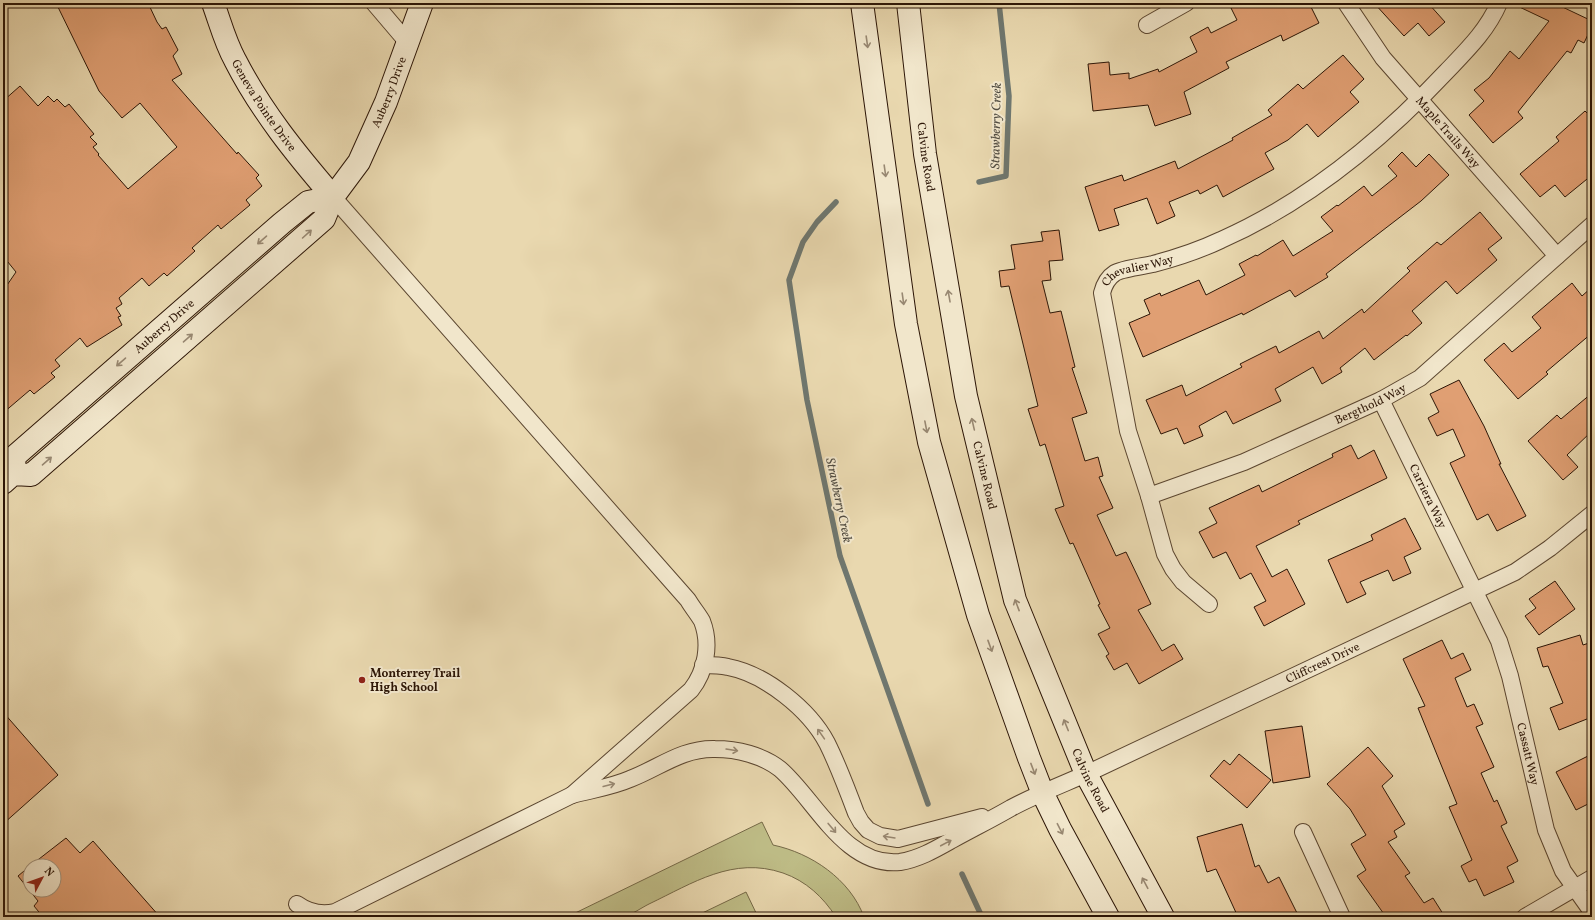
<svg xmlns="http://www.w3.org/2000/svg" width="1595" height="920" font-family="Vollkorn,serif">
  <rect width="100%" height="100%" fill="#e9d8af"/>
  <filter id="stains"><feTurbulence type="fractalNoise" baseFrequency=".005" numOctaves="4"/><feColorMatrix values="0 0 0 0 .2 0 0 0 0 .09 0 0 0 0 .02 0 0 0 .5 -.17"/></filter>
  <radialGradient id="worn" r=".72"><stop offset=".6" stop-color="#630" stop-opacity="0"/><stop offset="1" stop-color="#630" stop-opacity=".3"/></radialGradient>
  <path fill="#bebc86" stroke="#756846" d="M762,822L773,845C811,853 850,879 864,917H836C823,897 806,881 783,873C733,856 693,883 649,904C641,908 633,914 625,916C615,920 579,917 567,917Z
    M746,892L758,917H694Z"/>
  <g fill="none" stroke-linecap="round" stroke-linejoin="round">
    <path stroke="#6f776f" stroke-width="5.5" d="M979,182L1006,176L1009,96L999,3
      M836,202L817,222L803,242L789,280L807,400L840,556L928,804
      M962,874L982,917"/>
  </g>
  <path fill="#e09f73" stroke="#2c1506" d="M56,3H148L157,22L162,29L166,27L178,50L173,56L182,74L172,80L237,154L238,152L259,175L256,178L262,186L246,200L250,205L221,229L218,225L192,248L195,251L167,276L164,273L149,286L142,278L119,298L122,304L116,308L121,316L118,317L122,325L87,347L80,338L55,360L60,366L51,373L55,377L34,394L30,390L3,413V291L16,272L3,256V101L20,86L38,106L48,96L54,102L57,99L65,107L69,104L94,134L90,137L97,144L93,147L99,154L98,155L128,189L177,147L140,103L122,118L99,91Z
    M1241,3H1309L1319,23L1283,41L1281,35L1226,62L1229,68L1184,92L1191,114L1155,126L1148,105L1093,111L1088,64L1109,62L1110,75L1129,73V79L1158,69L1159,72L1197,52L1190,37L1208,27L1211,33L1237,20L1231,8Z
    M1374,3H1428L1445,22L1429,36L1418,23L1404,36Z
    M1511,3H1554L1592,21V26L1584,43L1578,40L1571,53L1567,51L1518,112L1523,118L1493,143L1469,115L1484,101L1474,90L1489,78L1510,51L1519,59L1549,21Z
    M1343,55L1364,79L1350,92L1359,102L1318,137L1307,124L1288,140L1265,153L1274,169L1223,197L1217,185L1200,194L1198,190L1169,202L1175,216L1157,224L1147,198L1114,209L1119,225L1099,231L1085,187L1122,175L1124,181L1175,161L1178,169L1233,140L1232,138L1272,115L1268,110L1298,84L1303,89Z
    M1585,111L1592,118V175L1565,197L1555,185L1540,197L1520,174L1559,141L1556,137Z
    M1402,152L1416,167L1429,154L1449,175L1421,201L1326,274L1328,277L1295,297L1290,290L1243,315L1242,313L1143,357L1129,323L1150,314L1144,300L1160,293L1161,296L1199,280L1206,295L1245,275L1239,264L1256,255L1257,256L1283,240L1293,256L1333,231L1321,217L1337,205L1338,206L1364,186L1372,196L1397,176L1388,166Z
    M1480,212L1502,238L1488,249L1497,260L1457,294L1446,281L1412,311L1422,323L1407,336L1406,335L1374,360L1365,348L1340,368L1342,372L1322,384L1313,367L1275,389L1281,401L1233,424L1226,411L1199,426L1203,436L1184,444L1177,428L1161,434L1146,400L1182,385L1186,396L1242,367L1240,364L1276,346L1279,353L1319,331L1323,339L1362,309L1364,313L1410,271L1407,268L1437,242L1441,245Z
    M1059,230L1063,260L1049,261L1051,280L1042,281L1050,313L1061,311L1075,367L1072,368L1087,413L1072,418L1085,461L1098,457L1103,476L1099,477L1113,508L1097,515L1116,556L1126,552L1151,604L1138,610L1162,651L1174,644L1183,659L1139,684L1127,663L1114,670L1106,656L1109,654L1098,634L1110,628L1098,605L1100,604L1073,543L1070,544L1055,509L1064,506L1045,444L1040,446L1028,409L1038,406L1009,286L1001,287L999,271L1015,269L1011,245L1043,241L1041,232Z
    M1572,283L1582,296L1592,287V333L1546,372L1548,374L1518,399L1484,360L1504,343L1512,352L1541,328L1532,317Z
    M1459,380L1484,426L1501,464H1499L1526,516L1497,531L1488,514L1477,520L1450,463L1465,456L1453,429L1437,436L1428,418L1439,412L1430,394Z
    M1592,393V431L1567,455L1578,467L1563,480L1528,441L1557,415L1561,419Z
    M1351,445L1358,459L1374,450L1387,478L1298,521L1300,524L1256,546L1272,577L1287,569L1305,604L1264,626L1254,607L1266,601L1251,573L1240,579L1226,552L1213,558L1199,532L1217,523L1209,508L1259,485L1262,492L1333,457L1332,454Z
    M1405,518L1421,549L1404,557L1411,573L1393,581L1388,570L1360,582L1366,594L1347,603L1328,560L1373,540L1371,535Z
    M1555,581L1575,609L1539,635L1525,616L1536,608L1529,599Z
    M1580,635L1583,645L1592,642V717L1559,730L1550,708L1563,703L1548,666L1543,667L1537,648Z
    M1442,640L1451,659L1463,653L1471,670L1455,678L1467,707L1474,704L1483,724L1476,727L1494,767L1481,773L1494,802L1497,800L1507,823L1501,826L1518,861L1507,867L1514,882L1484,896L1476,879L1469,882L1461,866L1472,860L1449,807L1457,804L1418,708L1425,706L1403,659Z
    M3,712L58,775L3,824Z
    M1302,726L1310,777L1273,783L1265,731Z
    M1368,747L1393,776L1382,786L1405,824L1394,831L1397,837L1388,842L1410,873L1405,876L1424,903L1433,898L1445,917H1386L1357,876L1366,870L1351,844L1366,835L1350,809L1327,784Z
    M1239,754L1271,780L1247,808L1210,776L1224,760L1230,765Z
    M1592,754V802L1576,810L1556,772Z
    M1242,824L1255,867L1259,865L1268,883L1279,877L1299,917H1238L1216,869L1207,872L1197,837Z
    M66,838L80,853L93,841L160,917H43L34,906L38,901L18,876L30,866V890H54V866H30Z"/>
  <g fill="none" stroke-linecap="round" stroke-linejoin="round">
    <defs>
      <g id="street">
        <path d="M374,3L408,43"/>
        <path id="s1" d="M1346,3L1383,58L1557,256"/>
        <path d="M1147,25L1186,3"/>
        <path id="s2" d="M1381,400L1499,641L1510,676L1546,830L1563,871L1592,912"/>
        <path id="s3" d="M1149,496L1244,462L1381,400L1420,378L1592,225"/>
        <path id="s4" d="M1209,604L1183,582L1173,569L1165,554L1149,496L1128,431L1102,293C1104,285 1107,278 1115,273C1121,269 1144,266 1153,264C1176,258 1200,250 1221,240C1307,202 1382,140 1446,72C1466,51 1487,31 1499,3"/>
        <path d="M703,665C711,665 720,665 728,667C765,674 809,709 827,743C838,765 847,789 856,813L861,822L868,830L880,836L898,839L982,817"/>
        <path id="s5" d="M572,795C591,790 612,787 630,779C659,768 682,748 715,749C737,749 762,755 780,769C815,799 845,868 900,862C919,859 936,849 952,840C972,829 992,819 1011,808C1035,795 1061,785 1086,774L1515,572L1550,548L1592,514"/>
        <path d="M1303,832L1342,917"/>
        <path d="M297,904C308,912 322,915 335,912L572,795L691,690C706,671 711,644 702,621C698,614 692,607 688,600L333,197"/>
        <path d="M1525,917L1592,878"/>
      </g>
      <g id="secondary">
        <path id="s6" d="M213,3C220,22 225,42 235,60C261,111 296,154 333,197"/>
        <path d="M862,3L906,324L929,442L978,615L1029,758L1043,794L1060,829L1108,917"/>
        <path id="s7" d="M908,3L925,154L966,396L1015,600L1086,774L1163,917"/>
        <path id="s8" d="M13,474L15,456L282,223L308,202L333,197"/>
        <path id="s9" d="M3,483L13,474L31,475L324,219L333,197L359,162L386,102L422,3"/>
      </g>
    </defs>
    <use href="#street" stroke="#5b4630" stroke-width="18"/>
    <use href="#secondary" stroke="#2c1506" stroke-width="24"/>
    <use href="#street" stroke="#f1e6cb" stroke-width="16"/>
    <use href="#secondary" stroke="#f1e6cb" stroke-width="22"/>
  </g>
  <defs><path id="oneway-shaft" d="M-6 0H5M1.5-3L5.5 0L1.5 3" fill="none" stroke-width="1.6" stroke-linecap="round" stroke-linejoin="round"/></defs>
  <g stroke="#988872">
    <use href="#oneway-shaft" transform="translate(867 42) rotate(82)"/>
    <use href="#oneway-shaft" transform="translate(885 171) rotate(82)"/>
    <use href="#oneway-shaft" transform="translate(307 234) rotate(-42)"/>
    <use href="#oneway-shaft" transform="translate(262 240) rotate(139)"/>
    <use href="#oneway-shaft" transform="translate(949 296) rotate(-100)"/>
    <use href="#oneway-shaft" transform="translate(903 299) rotate(82)"/>
    <use href="#oneway-shaft" transform="translate(188 338) rotate(-41)"/>
    <use href="#oneway-shaft" transform="translate(121 362) rotate(139)"/>
    <use href="#oneway-shaft" transform="translate(973 424) rotate(-103)"/>
    <use href="#oneway-shaft" transform="translate(926 427) rotate(79)"/>
    <use href="#oneway-shaft" transform="translate(47 461) rotate(-41)"/>
    <use href="#oneway-shaft" transform="translate(1017 605) rotate(-111)"/>
    <use href="#oneway-shaft" transform="translate(990 646) rotate(70)"/>
    <use href="#oneway-shaft" transform="translate(1066 725) rotate(-112)"/>
    <use href="#oneway-shaft" transform="translate(821 734) rotate(-125)"/>
    <use href="#oneway-shaft" transform="translate(732 750) rotate(9)"/>
    <use href="#oneway-shaft" transform="translate(1033 769) rotate(69)"/>
    <use href="#oneway-shaft" transform="translate(609 785) rotate(-14)"/>
    <use href="#oneway-shaft" transform="translate(832 828) rotate(50)"/>
    <use href="#oneway-shaft" transform="translate(1060 829) rotate(63)"/>
    <use href="#oneway-shaft" transform="translate(889 837) rotate(-171)"/>
    <use href="#oneway-shaft" transform="translate(946 843) rotate(-28)"/>
    <use href="#oneway-shaft" transform="translate(1145 883) rotate(-118)"/>
  </g>
  <circle fill="#8f2418" stroke="#f1e6cb" stroke-width="1.5" cx="362" cy="680" r="4"/>
  <g text-anchor="middle" stroke-width="4" stroke-linejoin="round" paint-order="stroke">
    <g font-size="12" fill="#2c1506" stroke="#f1e6cb">
      <text dy="4" stroke="none"><textPath href="#s9" startOffset="564">Auberry Drive</textPath></text>
      <text dy="4" stroke="none"><textPath href="#s6" startOffset="115">Geneva Pointe Drive</textPath></text>
      <text dy="4" stroke="none"><textPath href="#s1" startOffset="165">Maple Trails Way</textPath></text>
      <text dy="4" stroke="none"><textPath href="#s7" startOffset="155">Calvine Road</textPath></text>
      <text dy="4" stroke="none"><textPath href="#s4" startOffset="383">Chevalier Way</textPath></text>
      <text dy="4" stroke="none"><textPath href="#s8" startOffset="216">Auberry Drive</textPath></text>
      <text dy="4" stroke="none"><textPath href="#s3" startOffset="240">Bergthold Way</textPath></text>
      <text dy="4" stroke="none"><textPath href="#s7" startOffset="479">Calvine Road</textPath></text>
      <text dy="4" stroke="none"><textPath href="#s2" startOffset="107">Carriera Way</textPath></text>
      <text dy="4" stroke="none"><textPath href="#s5" startOffset="846">Cliffcrest Drive</textPath></text>
      <text dy="4" stroke="none"><textPath href="#s2" startOffset="385">Cassatt Way</textPath></text>
      <text dy="4" stroke="none"><textPath href="#s7" startOffset="803">Calvine Road</textPath></text>
    </g>
    <g font-size="12" font-weight="bold" fill="#2c1506" stroke="#f1e6cb" text-anchor="start">
      <text x="370" y="677">Monterrey Trail<tspan x="370" dy="14">High School</tspan></text>
    </g>
    <g font-size="13" font-style="italic" fill="#534e43" stroke="#f1e6cb">
      <text transform="translate(995 126) rotate(-89)" y="5">Strawberry Creek</text>
      <text transform="translate(840 500) rotate(78)" y="5">Strawberry Creek</text>
    </g>
  </g>
  <rect width="1595" height="920" fill="none" stroke="#e9d8af" stroke-width="16"/>
  <rect x="4" y="4" width="1587" height="912" fill="none" stroke="#2c1506" stroke-width="2"/>
  <rect x="8" y="8" width="1579" height="904" fill="none" stroke="#2c1506"/>
  <g transform="translate(42 878) rotate(49)"><circle r="19" fill="#f1e6cb" stroke="#a2927c"/>
  <path d="M0-3L7 15L0 10L-7 15Z" fill="#8f2418"/>
  <text y="-6" font-size="11" font-weight="bold" text-anchor="middle" fill="#2c1506">N</text>
  </g>
  <rect width="100%" height="100%" filter="url(#stains)"/>
  <rect width="100%" height="100%" fill="url(#worn)"/>
</svg>
